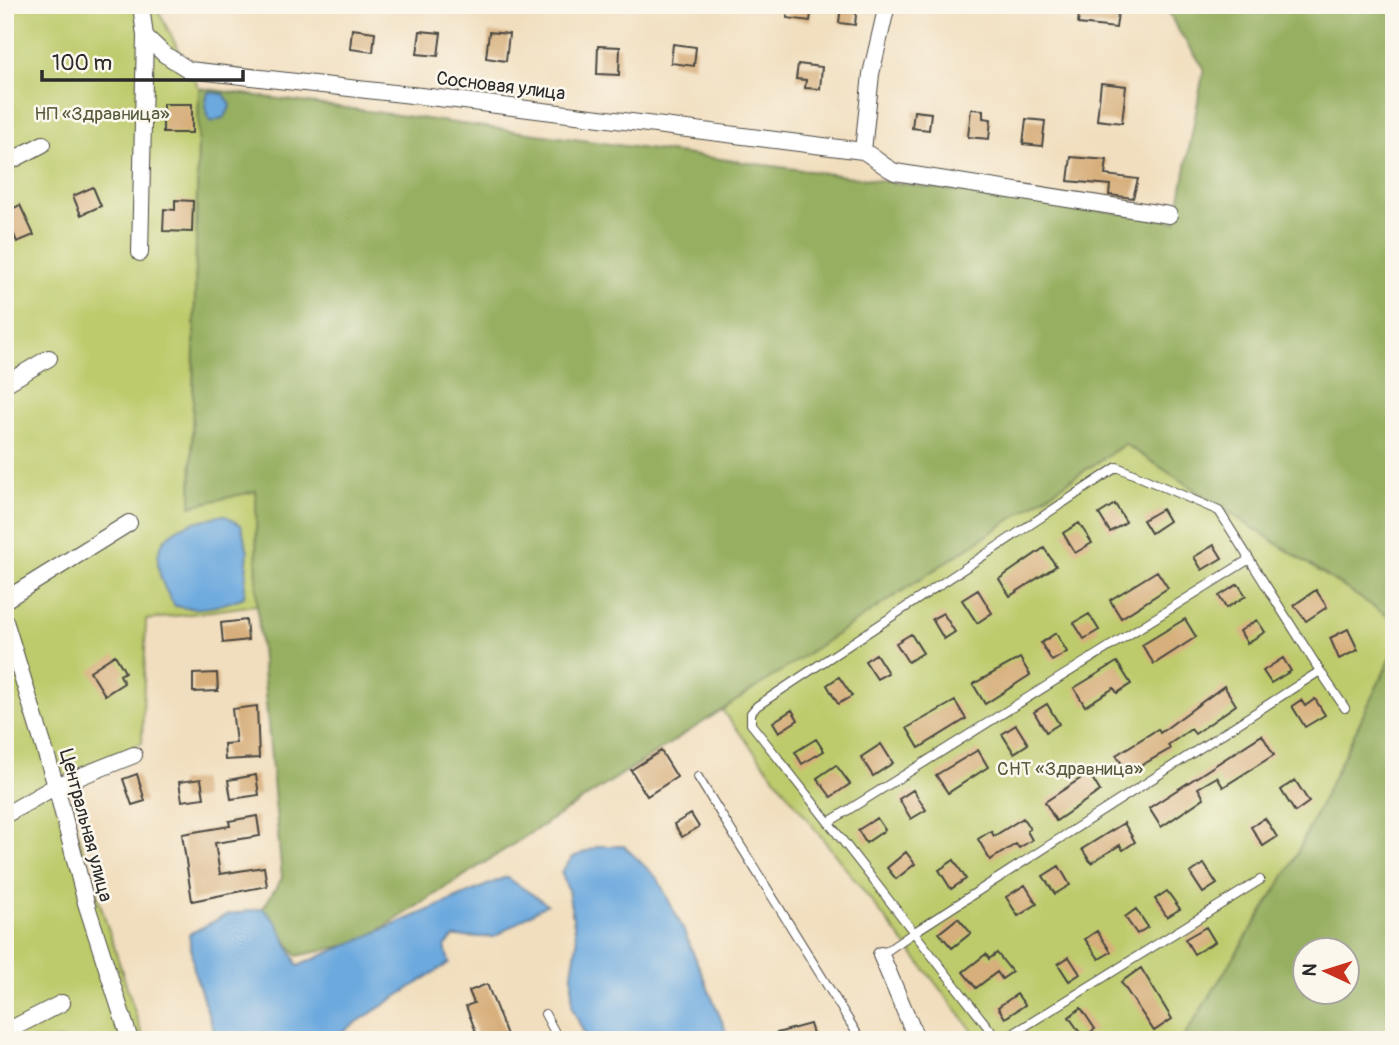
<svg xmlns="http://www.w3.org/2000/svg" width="1399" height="1045" font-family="Pangolin,sans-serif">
  <rect width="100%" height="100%" fill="#fbf7ec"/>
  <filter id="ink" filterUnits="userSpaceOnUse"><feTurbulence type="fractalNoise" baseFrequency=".0143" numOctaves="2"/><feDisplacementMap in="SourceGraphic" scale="14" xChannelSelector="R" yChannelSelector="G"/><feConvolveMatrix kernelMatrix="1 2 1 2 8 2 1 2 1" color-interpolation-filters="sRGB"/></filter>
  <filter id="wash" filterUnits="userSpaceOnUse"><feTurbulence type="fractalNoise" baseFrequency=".00686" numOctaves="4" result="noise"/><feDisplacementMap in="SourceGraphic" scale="28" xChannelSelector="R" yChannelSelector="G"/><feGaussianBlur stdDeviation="1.57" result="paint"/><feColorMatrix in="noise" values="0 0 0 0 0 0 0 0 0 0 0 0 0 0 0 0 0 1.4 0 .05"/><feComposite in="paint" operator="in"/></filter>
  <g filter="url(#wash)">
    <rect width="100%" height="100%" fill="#f1debe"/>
    <path fill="#becb6c" stroke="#747b4c" stroke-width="2" d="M5,5H155L199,88L191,505L256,491L257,605L146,620L142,743L60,779L144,1040H5Z
      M1125,444L1394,620V651L1291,866L1182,1040H980L722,710Z"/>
    <path fill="#96af60" stroke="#606d46" stroke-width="2" fill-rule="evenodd" d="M1166,5H1394V620L1125,444L722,710L361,942L297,956L263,908L282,878L257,605L256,491L191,506L199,88L1176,221L1204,68L1176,27Z
      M1394,651V1040H1182L1291,866ZM1304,950H1346V992H1304Z"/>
    <path fill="#6ca9de" stroke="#4c6a84" stroke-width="2" d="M208,92L224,94L231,105L225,117L211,122C204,113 205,103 208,92Z
      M224,515L241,525L248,552L244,597C221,606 199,612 175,606C163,588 147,556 168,536C181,523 206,519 224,515Z
      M599,846H624L658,879L683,929L729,1038L736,1040H587L572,1007V973L577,942L568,890L561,872L573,857Z
      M506,877L547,904L494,937H454L445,946L449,963L329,1040H217L194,971L189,934L226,915L263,908L277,923L298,966Z"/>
    <g id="blocks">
      <path fill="#d7af7c" d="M788,5H812L810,21L787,18Z
        M841,5H857L855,25L839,23Z
        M1080,5H1119L1116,28L1078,24Z
        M352,29L375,32L373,52L350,49Z
        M420,31L441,33L438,56L417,54Z
        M489,32L509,34L506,61L486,58Z
        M673,44L696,47L694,66L671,63Z
        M598,46L620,47L619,75L597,74Z
        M798,64L822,67L820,89L805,88L806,80L796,79Z
        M1101,83L1126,86L1122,123L1097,120Z
        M163,104H192V133H163Z
        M971,109L983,110V118L991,119L989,139L968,137Z
        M914,111L931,113L929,130L912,128Z
        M1026,119L1045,121L1042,146L1023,144Z
        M1071,157L1107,160L1105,175L1138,179L1133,198L1109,195L1110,185L1068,181Z
        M93,187L101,206L81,215L73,196Z
        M175,200L193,201L192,232L163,231L164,209L175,210Z
        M20,205L34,235L17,242L5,212Z
        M1115,504L1126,522L1110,532L1099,514Z
        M1162,509L1169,521L1151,533L1143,520Z
        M1079,523L1092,543L1075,553L1063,533Z
        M1214,545L1222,558L1202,570L1194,557Z
        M1044,548L1056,566L1010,596L999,579Z
        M1157,571L1168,588L1121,618L1110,600Z
        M1238,584L1246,596L1226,608L1219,596Z
        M978,590L992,613L977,623L962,600Z
        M1316,590L1327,607L1306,621L1294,605Z
        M943,613L955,632L944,639L932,619Z
        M1089,614L1099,630L1084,639L1074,623Z
        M1185,619L1196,637L1154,664L1142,645Z
        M246,620L248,640L223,643L221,623Z
        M1257,620L1265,632L1247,643L1240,631Z
        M1348,629L1358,650L1339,659L1330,638Z
        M1056,633L1067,652L1052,661L1041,643Z
        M911,634L923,653L908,662L896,643Z
        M876,654L888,673L877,679L865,661Z
        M115,655L125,672L120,675L124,683L105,695L90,671Z
        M1020,658L1030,675L985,704L973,684Z
        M1283,658L1291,671L1271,683L1263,671Z
        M1117,662L1131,684L1117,693L1114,688L1085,706L1074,688Z
        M217,673L218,691L193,692V674Z
        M839,677L852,696L838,704L827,685Z
        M1224,686L1236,705L1195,734L1191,729L1168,745L1170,749L1128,773L1116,755L1158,729L1160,733Z
        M1315,699L1325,715L1305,727L1292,706L1301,700L1305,706Z
        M955,701L966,719L919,748L907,728Z
        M1047,704L1059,724L1046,732L1034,712Z
        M257,706L259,758L225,760L224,744L236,743L232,709Z
        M792,710L798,720L779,732L773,722Z
        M1016,725L1028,744L1014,753L1002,734Z
        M1262,735L1274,755L1223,787L1217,777L1198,788L1204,798L1161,827L1149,808Z
        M816,739L824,751L802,764L795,752Z
        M881,744L893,763L873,776L861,757Z
        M978,750L988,767L948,793L936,775Z
        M661,751L677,777L647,796L631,770Z
        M836,765L850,784L831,797L817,778Z
        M1089,773L1100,791L1056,821L1045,802Z
        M137,774L145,801L132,805L123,779Z
        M256,775L259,795L231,799L228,780Z
        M201,779L204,798L182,801L179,782Z
        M1295,780L1309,802L1295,812L1281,790Z
        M913,790L926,810L911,819L899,799Z
        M691,814L699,827L682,837L674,824Z
        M257,816L260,836L215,843L220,874L264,867L267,886L192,901L182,834L230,826L229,821Z
        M877,818L885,830L866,843L858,830Z
        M1023,818L1030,829L1027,831L1032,840L1019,848L1016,844L990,860L978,839L991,831L994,836Z
        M1265,818L1277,837L1263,846L1251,827Z
        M1124,823L1135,842L1123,850L1120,845L1091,863L1082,849Z
        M906,852L915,864L896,879L887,868Z
        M954,860L966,879L951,889L939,870Z
        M1204,864L1217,884L1203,893L1190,873Z
        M1059,866L1070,885L1055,894L1043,876Z
        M1025,885L1037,904L1018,916L1006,897Z
        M1167,891L1180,909L1167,917L1155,899Z
        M1136,909L1148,927L1137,934L1125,917Z
        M958,918L971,933L952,948L939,933Z
        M1206,927L1215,942L1194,954L1185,939Z
        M1097,931L1111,952L1099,959L1085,939Z
        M997,953L1012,972L1002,979L997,972L976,988L963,972L986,954L989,959Z
        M1069,957L1080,974L1069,981L1058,964Z
        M1141,968L1172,1019L1154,1031L1121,982Z
        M487,984L509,1040H479L466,1006L474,1003L469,991Z
        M1017,994L1025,1005L1005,1018L998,1007Z
        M1081,1008L1095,1029L1083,1037L1069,1017Z
        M810,1024L815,1040H767L766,1036Z"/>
    </g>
  </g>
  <g filter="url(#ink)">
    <use href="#blocks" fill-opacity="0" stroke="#494641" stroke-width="2"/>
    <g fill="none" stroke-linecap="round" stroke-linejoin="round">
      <defs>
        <path id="service" d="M1320,671L1345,708
          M698,777L861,1040
          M829,822L1248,560
          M881,955L913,933L1320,671L1219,511L1117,467L757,706L751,713V724C834,828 915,935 998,1040
          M545,1014L559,1040
          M1003,1040L1260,880"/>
        <path id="minor" d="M145,36L164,54L189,70L456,100L863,151C875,157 882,166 895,172L1169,215
          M863,151L871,74L887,5
          M5,164L43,144
          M140,253L145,36L141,5
          M5,384L49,358
          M5,600L129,523
          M5,621L56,786L86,903L130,1040
          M5,815L56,786L134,755
          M881,955L917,1040
          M5,1032L62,1003"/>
      </defs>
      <use href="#service" stroke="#494641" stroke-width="10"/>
      <use href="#minor" stroke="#494641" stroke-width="18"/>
      <use href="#service" stroke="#fff" stroke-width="8"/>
      <use href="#minor" stroke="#fff" stroke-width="16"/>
    </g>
  </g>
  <g text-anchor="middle" stroke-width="5" stroke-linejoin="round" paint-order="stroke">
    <g font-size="19" fill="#2b2b2b" stroke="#fbf7ec">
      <text transform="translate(501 85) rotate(7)" y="7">Сосновая улица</text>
      <text transform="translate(87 825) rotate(75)" y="7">Центральная улица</text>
    </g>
    <g font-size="19" fill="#575b3e" stroke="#fbf7ec">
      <text x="102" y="120">НП «Здравница»</text>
      <text x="1070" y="775">СНТ «Здравница»</text>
    </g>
  </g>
  <rect width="1399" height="1045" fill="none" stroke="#fbf7ec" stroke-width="28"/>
  <g transform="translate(1326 971) rotate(274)"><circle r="33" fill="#fbf7ec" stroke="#a8a59f" stroke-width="2"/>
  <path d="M0-5L12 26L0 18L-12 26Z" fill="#c8321e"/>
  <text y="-10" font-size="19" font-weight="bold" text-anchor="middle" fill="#2b2b2b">N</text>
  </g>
  <path d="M42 70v10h201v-10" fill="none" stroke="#2b2b2b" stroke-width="3.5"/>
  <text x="52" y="70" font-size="21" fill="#2b2b2b" stroke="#fbf7ec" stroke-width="5" paint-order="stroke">100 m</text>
</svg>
